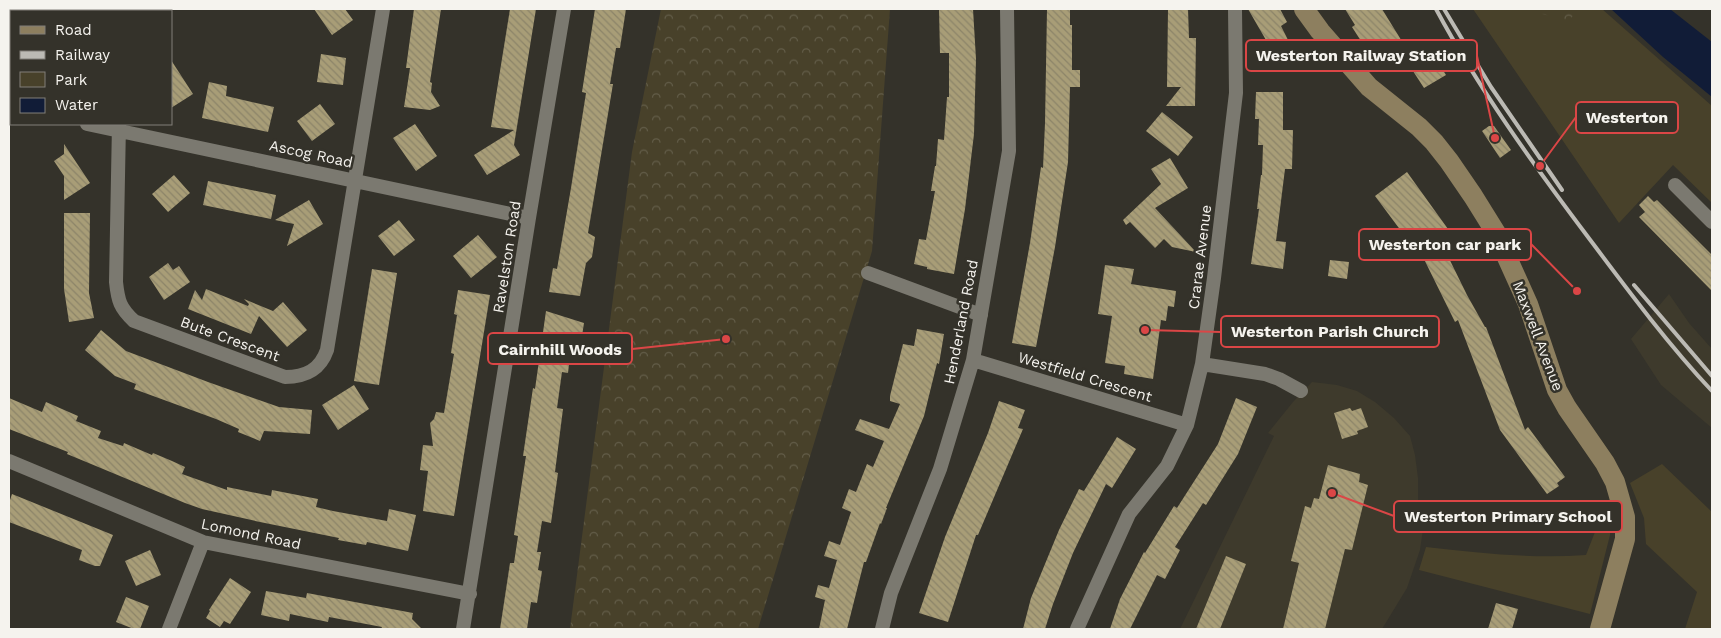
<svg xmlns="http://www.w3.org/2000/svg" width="1721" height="638" font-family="'Work Sans',sans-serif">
  <defs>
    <pattern id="forest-crowns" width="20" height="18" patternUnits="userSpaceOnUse" patternTransform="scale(1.25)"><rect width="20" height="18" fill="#48412a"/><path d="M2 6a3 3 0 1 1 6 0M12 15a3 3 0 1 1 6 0" fill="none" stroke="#635d49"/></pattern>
    <pattern id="building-back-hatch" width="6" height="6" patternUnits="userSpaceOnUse" patternTransform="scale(1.25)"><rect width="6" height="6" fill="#a89d77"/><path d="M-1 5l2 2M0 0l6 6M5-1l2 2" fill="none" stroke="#8c8469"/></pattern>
  </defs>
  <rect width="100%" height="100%" fill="#34322a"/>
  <path fill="#3e3a2c" d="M1669,294L1689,323L1712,349V428L1661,385L1631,339Z
    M1312,382L1337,385L1357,391L1375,402L1394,418L1410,436L1415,455L1418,478V508H1424L1425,516L1420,550L1407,588L1382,629H1180L1274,436L1268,433L1293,402Z"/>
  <path fill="#48412a" d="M1473,9H1602L1712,106V203L1673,165L1619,223Z
    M1662,464L1712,512V629H1685L1697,592L1646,544L1644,518L1630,483Z
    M1610,513V535L1590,614L1419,570L1426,547C1478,553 1533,559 1586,555L1602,514Z"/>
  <path fill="url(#forest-crowns)" d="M661,9H890L872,251L758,629H570L632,152Z
    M1523,9H1578L1569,21Z"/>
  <path fill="#111c37" d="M1611,9H1670L1712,42V97L1663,57Z"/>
  <path fill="url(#building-back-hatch)" d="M314,9H345L353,20L332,35Z
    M414,9H441L430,82L432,83L431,92L440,106L430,110L404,107L410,68H406Z
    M510,9H536L514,145L520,155L487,175L474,155L514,130L491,127Z
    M595,9H626L620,48H616L610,84H613L588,233L595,237L592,257L586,263L580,296L549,292L553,268L557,269L571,188L586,93L582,92Z
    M939,9H973L976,59L974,134L965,209L954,274L927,269V267L914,264L919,239L926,240L935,191H931L935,166H936L938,139L944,140L947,97H949V53H940Z
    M1047,9H1070V25H1072V70H1080V87H1070L1068,162L1055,247L1036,347L1012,343L1030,243L1041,167L1043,168L1045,123Z
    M1168,9H1188L1189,38H1196L1195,106H1166L1181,87H1167Z
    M1248,9H1280L1287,22L1281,26L1299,62L1280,71L1268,48L1270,47Z
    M1345,9H1382L1403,43L1376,60L1363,40L1361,41L1352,27L1355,25Z
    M321,54L346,58L343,85L317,82Z
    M1433,54L1446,75L1424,88L1411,68Z
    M171,60L193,94L171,108Z
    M209,82L227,86L226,96L274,107L268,132L202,118Z
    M1256,92H1283V130H1293L1292,169H1285L1276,241L1286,242L1283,269L1251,264L1259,209H1257L1261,175H1262L1263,145H1258L1259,119H1255Z
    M320,104L335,124L312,141L297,121Z
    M1162,112L1193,137L1178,156L1146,131Z
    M415,124L437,156L416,171L393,138Z
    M1489,126H1494L1511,150L1500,158L1482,131Z
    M64,144L90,183L64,200V176L54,161L64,154Z
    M1170,158L1188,188L1155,208L1196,252L1172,247L1164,239L1155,248L1130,222L1126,225L1123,220L1161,184L1151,169Z
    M1407,172L1448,229L1438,236L1467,295L1485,327H1486L1525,430L1528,427L1565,477L1557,483L1559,486L1547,494L1500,430L1458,320L1455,322L1419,249L1416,251L1375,196Z
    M174,175L190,193L168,212L152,194Z
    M208,181L276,195L271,219L203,205Z
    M1648,196L1654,202L1657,200L1712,255V291L1639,217L1645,212L1639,205Z
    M309,200L323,224L287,246L294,224L275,220Z
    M64,213H90L89,293L94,318L69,322L64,289Z
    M399,220L415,240L394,256L378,236Z
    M478,235L497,257L471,278L453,256Z
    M1330,260L1349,262L1347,279L1328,276Z
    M168,263L173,270L179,266L190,282L164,300L149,277Z
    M1105,265L1134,269L1131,284L1176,291L1174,307L1168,306L1166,321L1161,320L1153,379L1124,374L1125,366L1105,363L1112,316L1098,314Z
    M372,269L397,273L379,385L354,381Z
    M206,289L248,306L249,304L244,299L273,311L283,302L307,330L287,347L259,316L251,334L188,309L195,290L202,300Z
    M458,290L490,295L454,516L423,511L428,471L420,470L423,445L433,446L430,423L434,419L436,412L444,413L454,354L451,353L457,315L454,314Z
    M546,311L584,323L580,349L571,347L568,373L562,372L557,408L563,409L555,472L558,473L551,523L542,521L537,552H541L538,570L542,571L537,603L531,602L527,629H500L510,563H514L518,536L514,535L526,456H523L533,388L535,389Z
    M917,329L944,334L939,364L937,363L924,416L886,508H887L881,524L880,523L866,562H864L847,629H819L825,600L815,597L818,585L829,588L837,560L824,556L829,541L840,545L851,512L842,508L849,489L856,492L867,464L873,467L884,441L855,430L860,419L889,429L900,404L890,401V396L903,344L914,346Z
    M101,330L126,351L208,382L279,407L312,410L310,434L264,431L260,441L238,432L239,429L216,419L134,389L136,384L115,376L85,350Z
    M354,385L369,409L338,430L322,405Z
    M9,398L42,412L46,402L78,416L76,421L101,431L98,438L123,446L124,443L152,455L153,453L172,461L185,467L182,474L227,490V487L271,496L272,490L318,499L316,507L333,511L387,521L389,509L416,515L408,551L367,542L366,545L338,540L339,538L260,522L202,509L185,503L67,454L68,452L9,429Z
    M1236,398L1257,407L1238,454L1206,505L1203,503L1175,547L1180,550L1165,579L1157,575L1130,629H1110L1120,599L1144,552L1145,553L1174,506L1177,508L1218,444Z
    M999,401L1025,410L1018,428L1023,429L978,535H976L948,622L919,613L945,537L988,433Z
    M1350,408L1352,411L1361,408L1368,427L1357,431L1358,434L1342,439L1334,413Z
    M1117,437L1136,449L1112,488L1106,484L1073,553L1053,604L1045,629H1023L1031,598L1059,530L1079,489L1084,491Z
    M1328,465L1360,474L1359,482L1368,485L1352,550L1345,549L1325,629H1283L1299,563L1291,561L1305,506L1311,508L1314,498L1319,499Z
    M12,494L113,535L100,566H95L79,560L82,550L9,522V503Z
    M150,550L161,575L136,586L125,561Z
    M1226,556L1246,564L1220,629H1196Z
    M230,578L251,592L230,624L224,621L220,627L206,618L210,611L209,610Z
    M266,591L306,598L307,593L413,613L412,619L422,629H381L382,627L329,617L328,622L290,614L289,621L261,615Z
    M126,597L149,606L140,629H134L116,622Z
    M1496,603L1518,609L1512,629H1488Z"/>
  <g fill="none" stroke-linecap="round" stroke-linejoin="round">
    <path stroke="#7b7970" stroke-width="14" d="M122,11V9
      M9,107L11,108
      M87,124L529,218
      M119,124L116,282C118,301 120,308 134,321L285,377C306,377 320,370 327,350L383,9
      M1675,185L1712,222
      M868,273L981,315
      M973,360L1187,425
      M1202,364L1265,374L1279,379L1301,391
      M9,461L203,542L470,594
      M169,629L203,542
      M463,629L529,218L564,9
      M882,629L891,593L940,469L973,360L1009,151L1007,9
      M1077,629L1129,514L1167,466L1187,425L1202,364L1214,278L1236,93L1235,9"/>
    <path stroke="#8d7f5f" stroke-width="20" d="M1304,9L1320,31L1369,87L1419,127L1434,142L1449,161L1473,196L1496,233L1528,304L1557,390L1567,408L1605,463L1615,482L1625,517V539L1600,629"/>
    <path stroke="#bcbab4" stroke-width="4" d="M1436,9C1479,89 1533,164 1588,237C1627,289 1667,343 1712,391
      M1444,9L1491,87L1562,190
      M1634,285L1712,376"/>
  </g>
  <g text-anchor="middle" stroke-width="5" stroke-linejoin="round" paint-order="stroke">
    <g font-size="15" fill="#f5f3ee" stroke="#34322a">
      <text transform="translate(311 154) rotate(12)" y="5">Ascog Road</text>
      <text transform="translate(507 257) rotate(-81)" y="5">Ravelston Road</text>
      <text transform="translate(1200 257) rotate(-83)" y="5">Crarae Avenue</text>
      <text transform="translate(961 322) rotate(-79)" y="5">Henderland Road</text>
      <text transform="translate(1538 336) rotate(69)" y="5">Maxwell Avenue</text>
      <text transform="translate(230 339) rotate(20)" y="5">Bute Crescent</text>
      <text transform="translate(1085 377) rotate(17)" y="5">Westfield Crescent</text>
      <text transform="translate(251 534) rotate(12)" y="5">Lomond Road</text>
    </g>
  </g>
  <path fill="none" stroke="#db4646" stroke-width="2" d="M1495 138L1477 56M1540 166L1576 117M1577 291L1531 244M1145 330L1221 332M726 339L632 349M1332 493L1394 516"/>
  <g fill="#db4646" stroke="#34322a" stroke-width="2">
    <circle cx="1495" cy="138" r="5"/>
    <circle cx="1540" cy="166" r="5"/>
    <circle cx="1577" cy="291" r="5"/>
    <circle cx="1145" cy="330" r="5"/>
    <circle cx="726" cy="339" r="5"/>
    <circle cx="1332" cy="493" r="5"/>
  </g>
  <g fill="#34322a" stroke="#db4646" stroke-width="2">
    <rect x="1246" y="40" width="231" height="31" rx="5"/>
    <rect x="1576" y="102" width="102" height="31" rx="5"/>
    <rect x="1359" y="229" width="172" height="31" rx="5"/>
    <rect x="1221" y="316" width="218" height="31" rx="5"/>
    <rect x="488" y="333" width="144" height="31" rx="5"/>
    <rect x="1394" y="501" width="228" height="31" rx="5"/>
  </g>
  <g font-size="16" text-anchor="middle" font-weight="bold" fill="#f5f3ee">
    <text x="1361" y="61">Westerton Railway Station</text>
    <text x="1627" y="123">Westerton</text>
    <text x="1445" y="250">Westerton car park</text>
    <text x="1330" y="337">Westerton Parish Church</text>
    <text x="560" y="355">Cairnhill Woods</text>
    <text x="1508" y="522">Westerton Primary School</text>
  </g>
  <rect width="1721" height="638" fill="none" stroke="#f5f3ee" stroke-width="20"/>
  <rect x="10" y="10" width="162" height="115" fill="#34322a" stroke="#817f78"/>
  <rect x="20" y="26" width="25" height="8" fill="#8d7f5f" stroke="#817f78"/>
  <text x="55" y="35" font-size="15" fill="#f5f3ee">Road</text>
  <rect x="20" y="51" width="25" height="8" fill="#bcbab4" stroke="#817f78"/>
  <text x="55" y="60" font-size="15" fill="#f5f3ee">Railway</text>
  <rect x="20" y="72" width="25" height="15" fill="#48412a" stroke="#817f78"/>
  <text x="55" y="85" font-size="15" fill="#f5f3ee">Park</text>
  <rect x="20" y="98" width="25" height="15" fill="#111c37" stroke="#817f78"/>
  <text x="55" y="110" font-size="15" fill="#f5f3ee">Water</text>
</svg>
